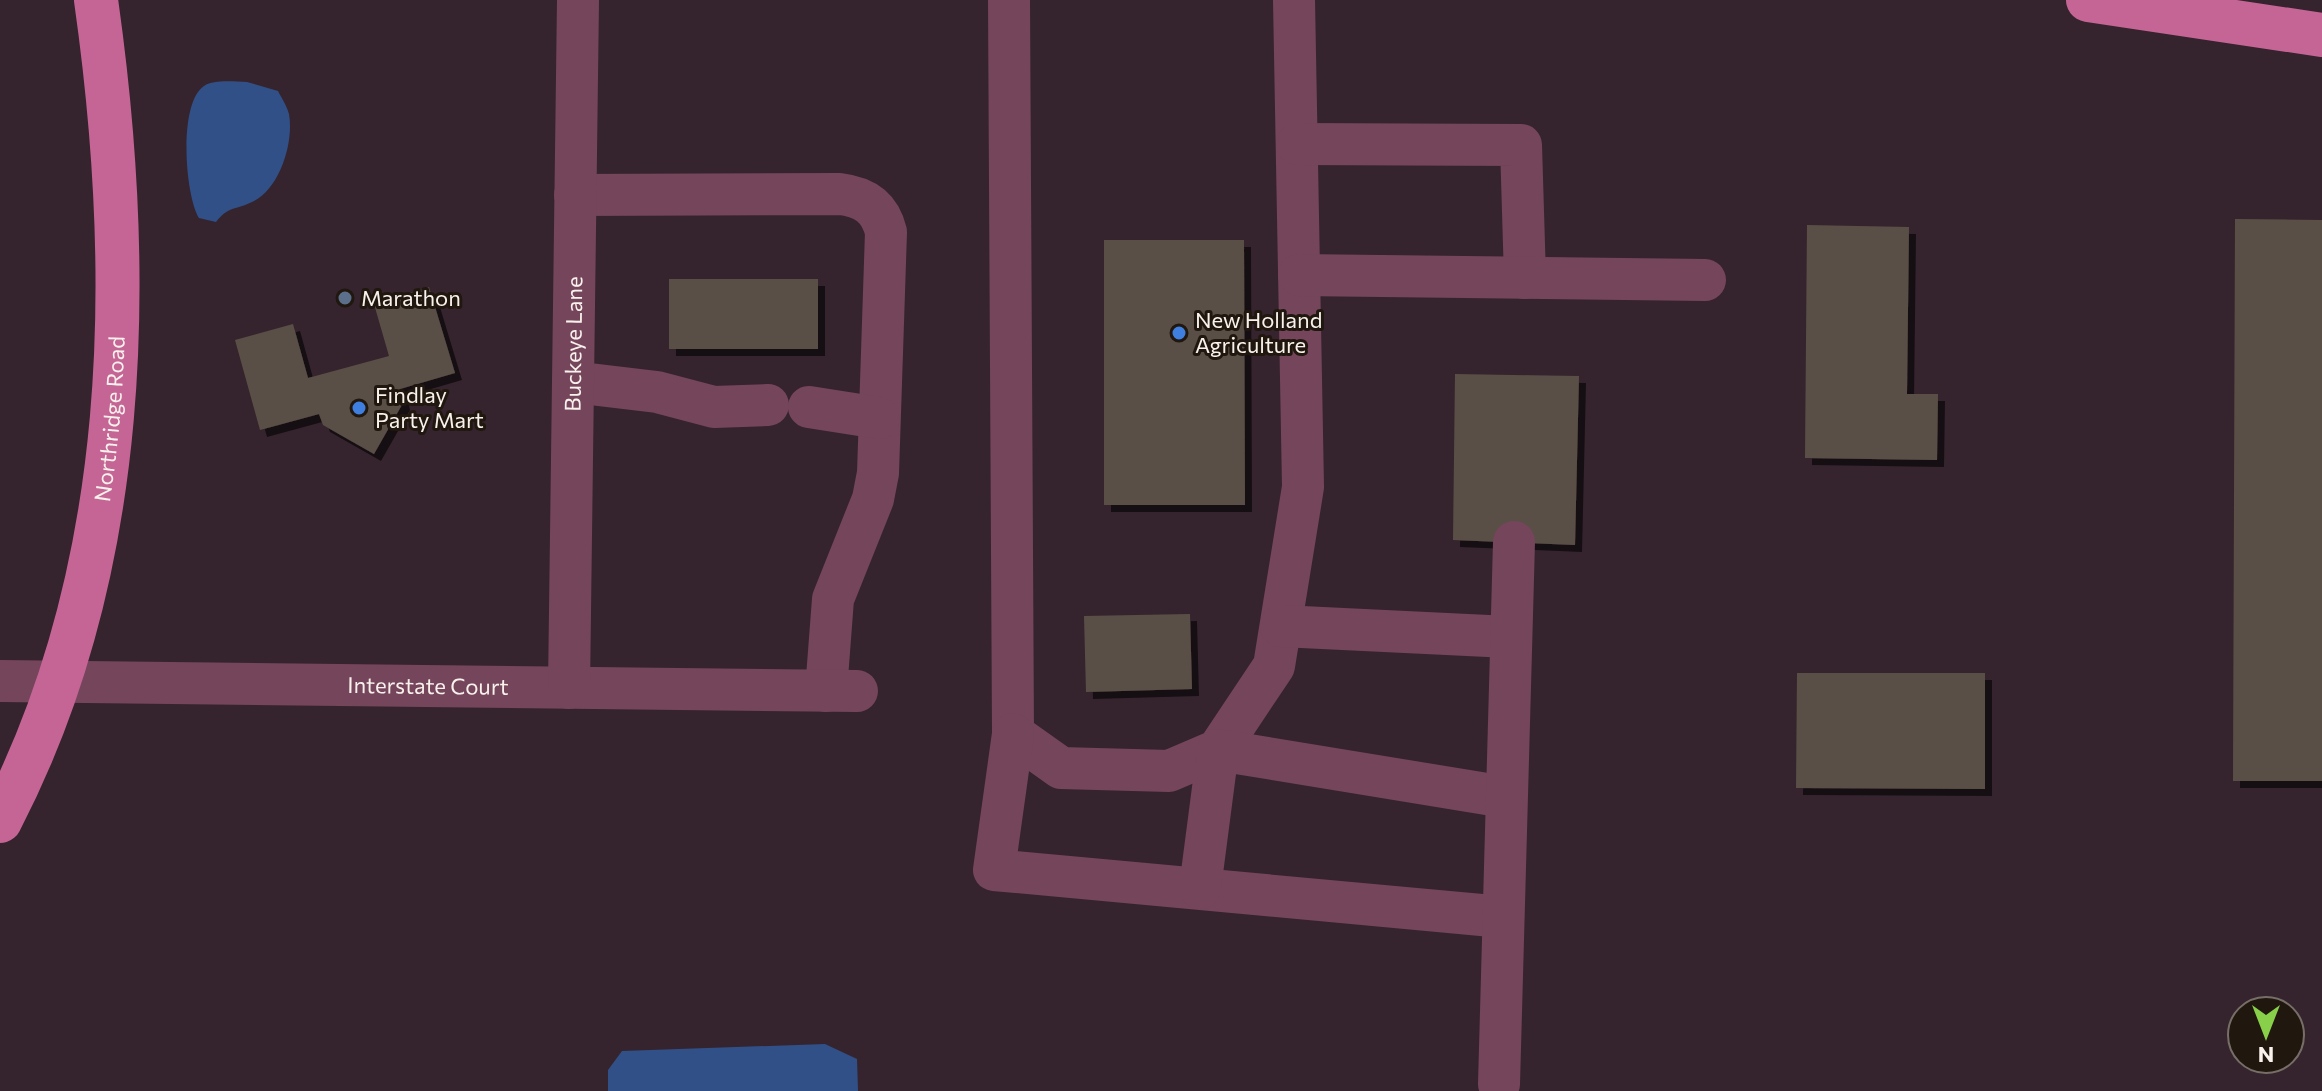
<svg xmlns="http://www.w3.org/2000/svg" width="2322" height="1091" font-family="Commissioner,sans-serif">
  <defs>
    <filter id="shadow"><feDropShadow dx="7" dy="7" stdDeviation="0" flood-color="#0009"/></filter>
  </defs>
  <rect width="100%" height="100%" fill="#2a2018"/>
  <path fill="#35242d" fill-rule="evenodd" d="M0,0H2322V1091H0ZM2242,1011H2290V1059H2242Z"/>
  <path fill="#315088" d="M247,82L278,91C281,97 287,106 289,114C294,142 280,189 252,202C236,210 228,206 216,222L199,218C185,195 178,103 204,86C215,79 235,82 247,82Z
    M825,1044L857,1059L858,1091H608V1070L622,1051Z"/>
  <path fill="#5a4f46" filter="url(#shadow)" d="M2235,219L2322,220V781H2233Z
    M1807,225L1909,227L1907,394H1938L1937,460L1805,458Z
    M1104,240H1244L1245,505H1104Z
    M669,279H818V349H669Z
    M429,287L455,373L400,389L403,403L374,454L323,425L319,414L260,430L235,340L293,324L308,378L389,356L374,304Z
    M1455,374L1579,376L1575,545L1453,540Z
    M1190,614L1192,689L1086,692L1084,616Z
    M1797,673H1985V789L1796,788Z"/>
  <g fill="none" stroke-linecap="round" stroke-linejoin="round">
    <g stroke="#75455c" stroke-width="42">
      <path d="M1009,0L1013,734L1061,768L1169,771L1218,750L1274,666L1303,487L1294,0"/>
      <path d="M1297,144L1521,145L1525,278"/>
      <path d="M575,195L840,194C865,197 880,207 886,232L878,473L873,499L833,599L826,691"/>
      <path d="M1299,275L1705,280"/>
      <path d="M573,382L657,392L714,407L768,405"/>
      <path d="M809,407L879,418"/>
      <path d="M1281,626L1509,637"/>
      <path id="s1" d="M0,681L857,691"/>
      <path id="s2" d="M569,688L578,0"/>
      <path d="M1013,734L994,870L1503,917"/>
      <path d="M1200,888L1218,750L1505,797"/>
      <path d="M1499,1084L1514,542"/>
    </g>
    <g stroke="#c56596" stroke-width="44">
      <path d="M2088,0L2322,35"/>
      <path id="s3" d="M0,821C131,569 135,275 96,0"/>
    </g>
  </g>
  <circle fill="#5c6f8a" stroke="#20170f" stroke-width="3" cx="345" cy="298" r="8"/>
  <g fill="#3f7fe0" stroke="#20170f" stroke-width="3">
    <circle cx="1179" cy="333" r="8"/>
    <circle cx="359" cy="408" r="8"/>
  </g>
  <g text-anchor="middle" stroke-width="6" stroke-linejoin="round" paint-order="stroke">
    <g font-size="22" fill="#f9f2ec" stroke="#20170f" text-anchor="start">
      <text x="361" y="306">Marathon</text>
      <text x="1195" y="328">New Holland<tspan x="1195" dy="25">Agriculture</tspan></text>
      <text x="375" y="403">Findlay<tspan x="375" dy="25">Party Mart</tspan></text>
    </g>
    <g font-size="22" fill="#f9f2ec" stroke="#20170f">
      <text dy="8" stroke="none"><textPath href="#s2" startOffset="344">Buckeye Lane</textPath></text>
      <text dy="8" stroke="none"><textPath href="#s3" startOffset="420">Northridge Road</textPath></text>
      <text dy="8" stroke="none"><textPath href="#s1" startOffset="428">Interstate Court</textPath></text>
    </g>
  </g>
  <g transform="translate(2266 1035) rotate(180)"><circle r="38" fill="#20170f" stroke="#776f67" stroke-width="2"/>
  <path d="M0-6L14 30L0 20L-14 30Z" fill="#88cf4a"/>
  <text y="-12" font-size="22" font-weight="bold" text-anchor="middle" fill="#f9f2ec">N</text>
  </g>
</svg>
